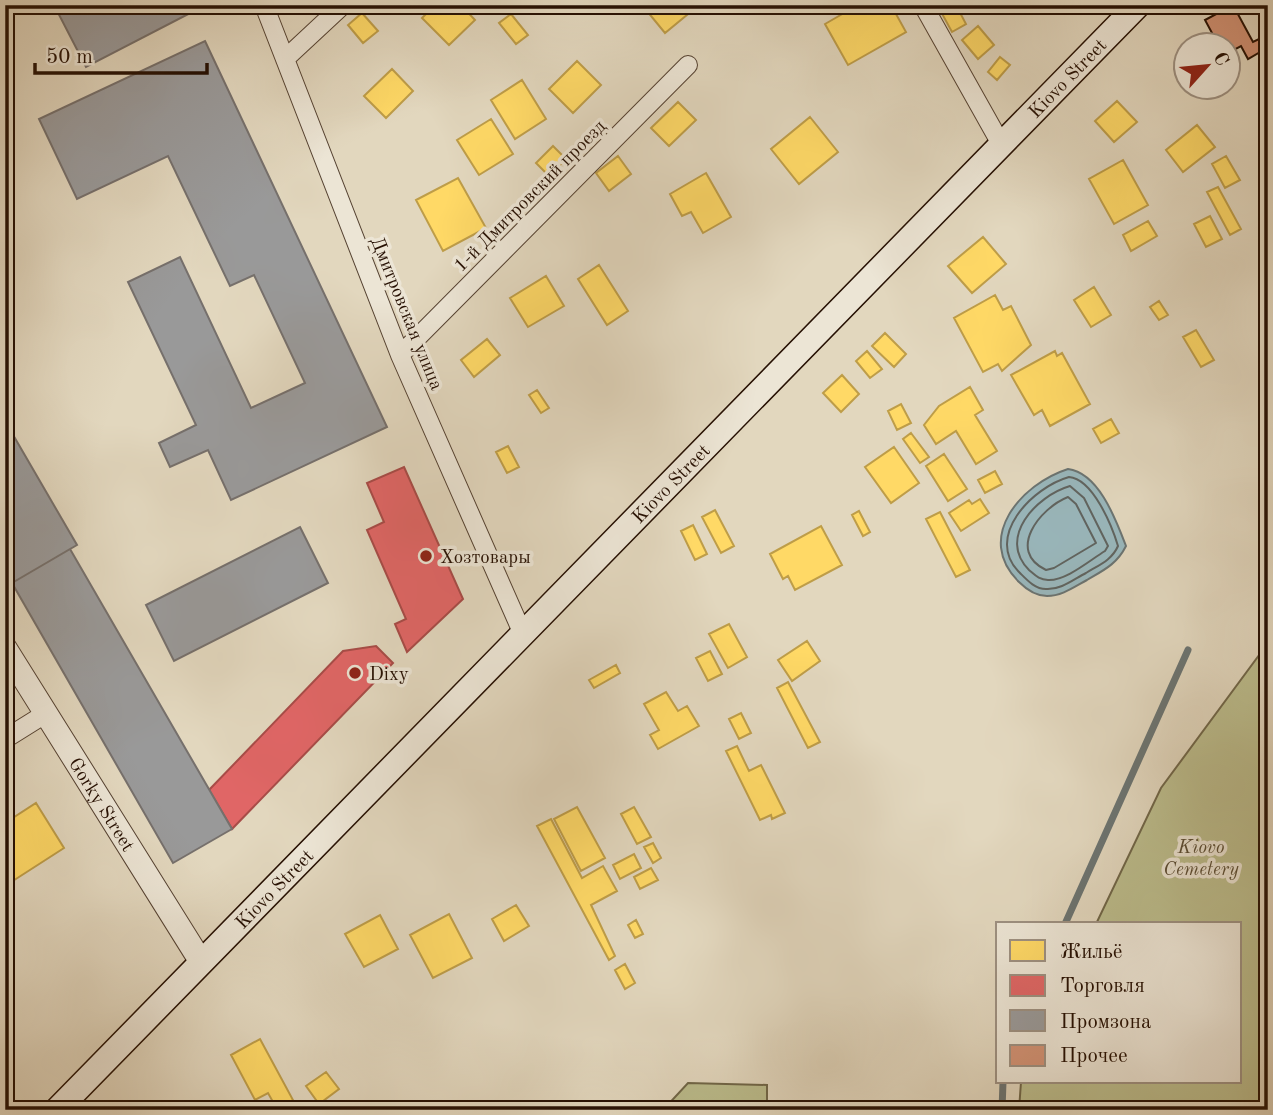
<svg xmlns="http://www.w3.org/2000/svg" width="1273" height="1115" font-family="'Old Standard TT',serif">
  <rect width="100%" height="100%" fill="#e2d7be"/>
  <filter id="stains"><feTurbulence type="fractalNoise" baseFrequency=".00286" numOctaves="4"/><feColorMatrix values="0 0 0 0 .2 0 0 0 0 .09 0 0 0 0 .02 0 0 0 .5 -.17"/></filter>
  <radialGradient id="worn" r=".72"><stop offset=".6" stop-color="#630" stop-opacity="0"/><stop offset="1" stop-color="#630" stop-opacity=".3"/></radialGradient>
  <path fill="#bbbc8c" stroke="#706648" stroke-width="2" d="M1268,643V1110H1019L1021,1082H1240V924H1096L1161,788Z
    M688,1083L767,1085V1110H663Z"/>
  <path fill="#99b7bc" stroke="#6b7472" stroke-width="2" d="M1068,469C1099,473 1116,520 1126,546C1117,564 1104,570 1087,580C1074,587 1062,596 1047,596C1036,596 1027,590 1019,582C974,538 1021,484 1068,469Z"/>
  <path fill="#ffd966" stroke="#be9d48" stroke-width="2" d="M435,5H461L475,20L449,45L422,18Z
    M642,5H699L665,33Z
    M858,5H891L906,32L848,65L825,24Z
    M949,5H956L966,24L952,32L940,10Z
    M362,13L378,31L363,43L348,25Z
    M511,14L528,35L516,44L499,23Z
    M978,26L994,45L978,59L962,40Z
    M1000,57L1010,65L997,80L988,72Z
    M577,61L601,85L573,113L549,89Z
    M392,69L413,91L386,118L364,96Z
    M522,80L546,119L515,139L491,100Z
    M1117,101L1137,122L1114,142L1095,121Z
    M678,102L696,120L669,146L651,128Z
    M810,117L838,152L799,184L771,149Z
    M491,119L513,154L479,175L457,140Z
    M1197,125L1215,147L1183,172L1166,150Z
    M553,146L566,159L549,176L536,163Z
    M618,156L631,174L609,191L596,173Z
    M1226,156L1240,180L1225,188L1212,164Z
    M1123,160L1148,205L1114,224L1089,179Z
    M706,173L731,217L703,233L691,212L682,216L670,194Z
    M458,178L486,228L443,251L416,200Z
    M1218,187L1241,229L1230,235L1207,192Z
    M1210,216L1222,239L1206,247L1194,224Z
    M1148,221L1157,236L1131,251L1123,235Z
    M983,237L1006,264L972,293L948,266Z
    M599,265L628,311L607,325L578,279Z
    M546,276L564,306L528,327L510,298Z
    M1094,287L1111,315L1091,327L1074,300Z
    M995,295L1003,310L1011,306L1031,345L1002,371L998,364L983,372L954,318Z
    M1159,301L1168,315L1159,320L1150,307Z
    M1196,330L1214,360L1201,367L1183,337Z
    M885,333L906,354L894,367L872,346Z
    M487,339L500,355L474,377L461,360Z
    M867,351L882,369L870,378L856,361Z
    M1055,351L1057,356L1062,353L1090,404L1050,426L1042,410L1034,415L1011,375Z
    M842,375L859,394L841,412L823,393Z
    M970,387L983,410L975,415L997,451L976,464L956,431L936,444L924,425L939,406Z
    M537,390L549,408L541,413L529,395Z
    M901,404L911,423L897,430L888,411Z
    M1111,419L1119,433L1101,443L1093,429Z
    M911,433L929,457L920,463L903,439Z
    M508,446L519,467L507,473L496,452Z
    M894,447L919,483L891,503L865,467Z
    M944,454L967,489L948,501L926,466Z
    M995,471L1002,484L985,493L978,480Z
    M980,499L989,513L961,531L949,513L969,500L972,504Z
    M715,510L734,546L721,553L702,517Z
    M859,511L870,532L863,536L852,515Z
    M940,512L970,570L956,577L926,519Z
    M693,525L707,554L695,560L681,531Z
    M821,526L842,565L795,590L788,576L783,579L770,554Z
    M729,624L747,657L728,668L709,634Z
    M807,641L820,661L792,681L778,660Z
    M710,651L722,674L708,681L696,658Z
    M616,665L620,673L594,688L589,680Z
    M788,682L820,742L808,748L777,688Z
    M666,692L678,711L687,706L699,726L658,749L650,735L659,730L644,704Z
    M741,713L751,733L739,739L729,719Z
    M737,746L749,771L761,765L785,813L772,819L771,815L760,820L726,751Z
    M36,803L64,848L5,886V823Z
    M577,807L605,858L581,871L554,819Z
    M634,807L651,837L637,844L621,814Z
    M551,819L582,878L603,866L617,891L591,905L615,956L609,960L537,826Z
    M653,843L661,858L653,863L644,847Z
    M634,854L641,868L620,879L613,865Z
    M651,868L658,880L640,889L634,877Z
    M516,905L529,926L504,941L492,919Z
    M449,914L472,958L433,978L410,935Z
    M380,915L398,949L364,967L345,934Z
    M636,920L643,934L635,938L628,925Z
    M625,964L635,983L625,989L615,970Z
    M260,1039L293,1100L277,1109L268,1093L255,1100L231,1055Z
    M326,1072L339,1089L319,1104L306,1086Z"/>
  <path fill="#e06666" stroke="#a84c48" stroke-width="2" d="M404,467L463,599L407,652L395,624L406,619L367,530L384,522L367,483Z
    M376,646L393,663L232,829L209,790L343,651Z"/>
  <path fill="#999" stroke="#76706c" stroke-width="2" d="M54,5H196L198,9L86,67Z
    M205,41L387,427L231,500L208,450L170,467L159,443L196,425L128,282L180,257L251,408L305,383L254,275L230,286L168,156L77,199L39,119Z
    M5,421L77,545L5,587Z
    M300,527L328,583L174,661L146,605Z
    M70,549L232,829L173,863L12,583Z"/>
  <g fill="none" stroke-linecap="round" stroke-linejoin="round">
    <path stroke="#606460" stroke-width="2" d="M1069,477C1093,479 1112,526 1118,546C1112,560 1099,565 1086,573C1074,579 1061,590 1046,589C1035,589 1027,580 1020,573C983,537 1033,487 1069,477Z
      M1070,486L1084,498L1108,546L1105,551C1090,560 1066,581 1048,580C1039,580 1035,575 1029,570C997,538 1036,496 1070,486Z
      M1068,497L1076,504L1096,543L1054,568L1046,570C1006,551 1040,508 1068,497Z"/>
    <path stroke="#6b7472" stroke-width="7" d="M1065,924L1188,650
      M1002,1110L1003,1082"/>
  </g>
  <path fill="#d29275" stroke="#261003" stroke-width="2" d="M1233,5L1253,42L1261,38L1267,48L1248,59L1241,46L1228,53V46H1219L1205,20Z"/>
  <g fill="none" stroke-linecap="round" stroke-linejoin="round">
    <defs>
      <path id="minor" d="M264,5L400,355L522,632
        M923,5L1001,144
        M285,59L343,5
        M400,355L688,65
        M5,739L45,714"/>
      <g id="tertiary">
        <path id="s1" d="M5,648L200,960"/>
      </g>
      <g id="secondary">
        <path id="s2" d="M57,1110L1138,5"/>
      </g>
    </defs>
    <use href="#minor" stroke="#554232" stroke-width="20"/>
    <use href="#tertiary" stroke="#554232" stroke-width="25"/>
    <use href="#secondary" stroke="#261003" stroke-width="27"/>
    <use href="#minor" stroke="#ece5d5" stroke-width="18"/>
    <use href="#tertiary" stroke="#ece5d5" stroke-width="23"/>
    <use href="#secondary" stroke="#ece5d5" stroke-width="24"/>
  </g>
  <g fill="#8f2418" stroke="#ece5d5" stroke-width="2.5">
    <circle cx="426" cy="556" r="7"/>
    <circle cx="355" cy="673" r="7"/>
  </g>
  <g text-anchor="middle" stroke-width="7" stroke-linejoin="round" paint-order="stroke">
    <g font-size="19" fill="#261003" stroke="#ece5d5">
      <text dy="7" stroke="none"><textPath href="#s2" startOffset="1444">Kiovo Street</textPath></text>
      <text transform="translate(529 195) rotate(-45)" y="7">1-й Дмитровский проезд</text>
      <text transform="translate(408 313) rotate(68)" y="7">Дмитровская улица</text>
      <text dy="7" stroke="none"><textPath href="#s2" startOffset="877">Kiovo Street</textPath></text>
      <text dy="7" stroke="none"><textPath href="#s1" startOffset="184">Gorky Street</textPath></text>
      <text dy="7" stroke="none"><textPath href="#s2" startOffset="310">Kiovo Street</textPath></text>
    </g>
    <g font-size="19" fill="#261003" stroke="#ece5d5" text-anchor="start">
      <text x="440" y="563">Хозтовары</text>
      <text x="369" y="680">Dixy</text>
    </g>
    <g font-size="19" font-style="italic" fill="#5a4c33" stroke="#ece5d5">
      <text x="1201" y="853">Kiovo<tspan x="1201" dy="22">Cemetery</tspan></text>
    </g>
  </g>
  <rect width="1273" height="1115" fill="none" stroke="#e2d7be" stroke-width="28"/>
  <rect x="7" y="7" width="1259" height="1101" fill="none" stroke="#261003" stroke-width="3.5"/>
  <rect x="14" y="14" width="1245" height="1087" fill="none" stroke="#261003" stroke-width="2"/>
  <rect x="996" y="922" width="245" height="161" fill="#ece5d5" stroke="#9d9081" stroke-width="2"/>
  <rect x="1010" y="940" width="35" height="21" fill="#ffd966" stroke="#9d9081" stroke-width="2"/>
  <text x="1060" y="958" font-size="21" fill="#261003">Жильё</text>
  <rect x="1010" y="975" width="35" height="21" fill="#e06666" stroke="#9d9081" stroke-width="2"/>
  <text x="1060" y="992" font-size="21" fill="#261003">Торговля</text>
  <rect x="1010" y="1010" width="35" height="21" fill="#999999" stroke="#9d9081" stroke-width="2"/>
  <text x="1060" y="1028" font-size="21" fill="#261003">Промзона</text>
  <rect x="1010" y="1045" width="35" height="21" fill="#d29275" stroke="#9d9081" stroke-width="2"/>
  <text x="1060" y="1062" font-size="21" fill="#261003">Прочее</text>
  <g transform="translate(1207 66) rotate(63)"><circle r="33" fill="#ece5d5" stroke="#9d9081" stroke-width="2"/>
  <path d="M0-5L12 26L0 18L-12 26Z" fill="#8f2418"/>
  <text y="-10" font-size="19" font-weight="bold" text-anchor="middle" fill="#261003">С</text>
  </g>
  <path d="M35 63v10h172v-10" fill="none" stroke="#261003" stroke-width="3.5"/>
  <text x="46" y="63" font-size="21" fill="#261003" stroke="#ece5d5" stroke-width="5" paint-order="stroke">50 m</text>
  <rect width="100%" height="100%" filter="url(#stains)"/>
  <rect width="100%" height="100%" fill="url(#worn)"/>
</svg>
